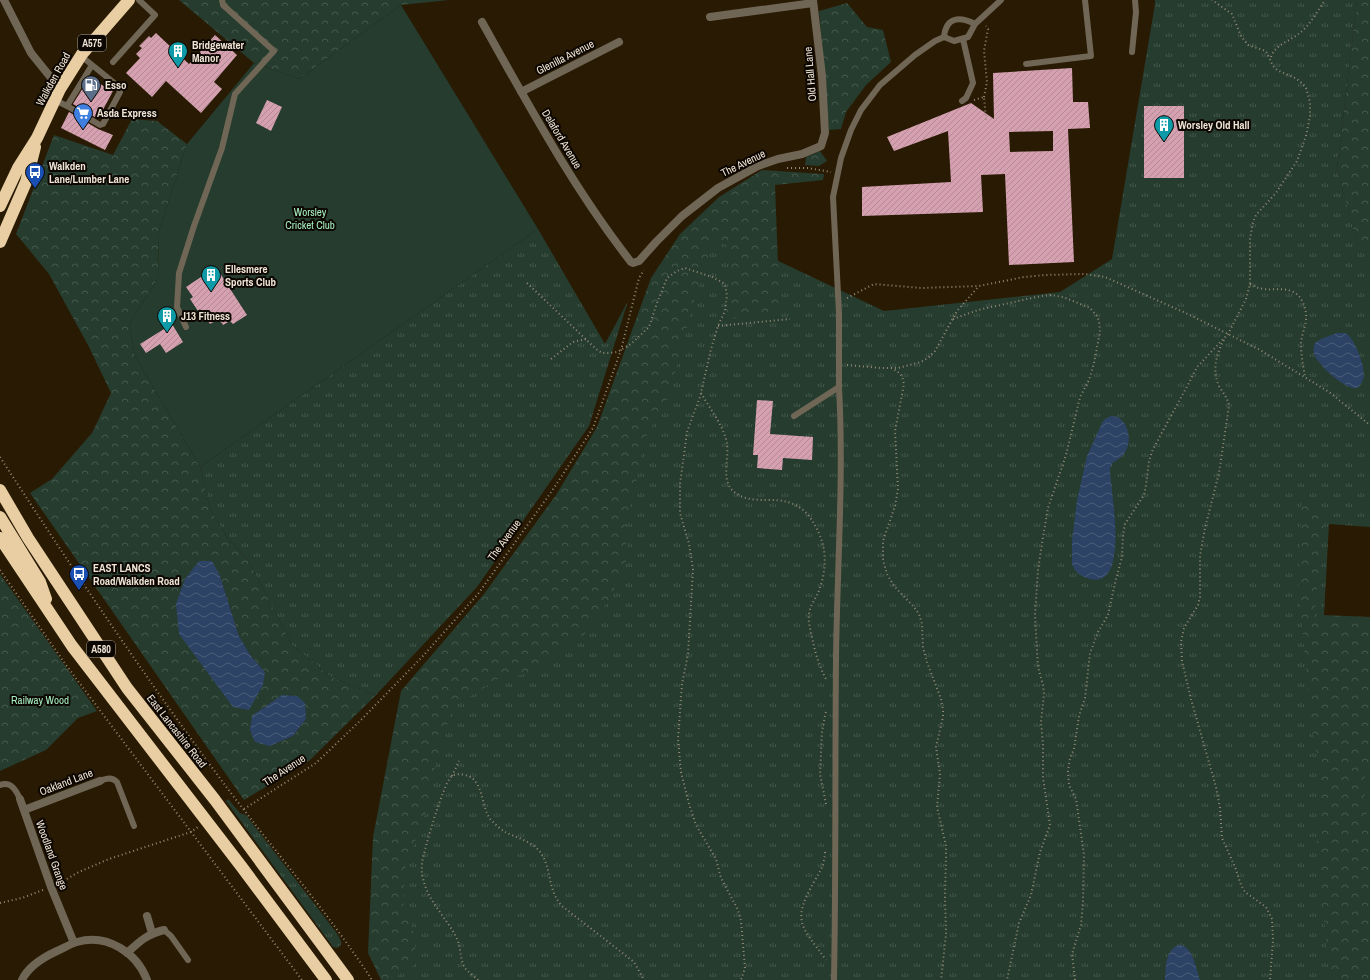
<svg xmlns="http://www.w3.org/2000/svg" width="1370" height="980" font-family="'Archivo Narrow',sans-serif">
  <defs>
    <pattern id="grass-tufts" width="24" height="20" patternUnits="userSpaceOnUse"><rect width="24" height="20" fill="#253c2e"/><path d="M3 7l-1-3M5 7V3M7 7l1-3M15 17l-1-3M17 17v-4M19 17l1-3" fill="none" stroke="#45584c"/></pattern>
    <pattern id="forest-crowns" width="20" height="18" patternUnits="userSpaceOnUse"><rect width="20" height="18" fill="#253c2e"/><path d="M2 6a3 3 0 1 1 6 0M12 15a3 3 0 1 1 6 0" fill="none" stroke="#45584c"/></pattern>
    <pattern id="water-waves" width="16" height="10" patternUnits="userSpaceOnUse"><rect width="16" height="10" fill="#2c4365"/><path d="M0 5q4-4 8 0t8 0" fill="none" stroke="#4b5e7a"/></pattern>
    <pattern id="building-hatch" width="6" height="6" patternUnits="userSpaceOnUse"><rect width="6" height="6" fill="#d5a1b1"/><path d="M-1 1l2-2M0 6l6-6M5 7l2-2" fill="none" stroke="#b28a95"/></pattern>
  </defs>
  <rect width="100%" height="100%" fill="#291a03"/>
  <path fill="url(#grass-tufts)" d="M1155,0H1357L1337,169L1359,250L1370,251V527L1329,524L1324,615L1370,617V980H386L373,837L540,552L715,231L884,311L1060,292L1112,259L1155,4Z
    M538,229L605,344L628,301L589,426L477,587L376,695L331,677L292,645L248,560L228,539L210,509L200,467Z
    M228,799L240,813L246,815L259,832L336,932L341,941V945L337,948L333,947L226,801Z"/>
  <path fill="url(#forest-crowns)" fill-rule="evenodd" d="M179,0H449L401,5L299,79L254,63Z
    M1357,0H1370V251H1359L1337,169Z
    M847,3L867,27L883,30L891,62L866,85L846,112L841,129L829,130L819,11Z
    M132,119L157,121L187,144L158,234L159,277L129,324L135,356L200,467L210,509L228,539L248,560L292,645L331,677L376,695L310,760L244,800L30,493L52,479L92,433L111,393L89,347L49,274L16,234L54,135L113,155ZM220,576L239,636L251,656L265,672L176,604ZM306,719L293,736L270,746Z
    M820,151L827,161L819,166L805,165L806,157Z
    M762,170L824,174L823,180L775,185L780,316L725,319L733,252L725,244H712L693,304L668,399L644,440L637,478L624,533L629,555L610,598L584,635L525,674L498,679L453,707L436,760L430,800L405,869L403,905L416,938L414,965L390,980H381L368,953L373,837L401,691L484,594L556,495L597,427L651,278L680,234L719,197Z
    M1302,496L1324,518L1314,621L1370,624V761L1363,785L1370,840V980H1330L1317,840L1321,780L1311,723L1298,582Z
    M0,574L97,711L78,718L46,750L0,771Z"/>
  <path fill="#253c2e" d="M401,5L538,229L200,467L135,356L129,324L159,277L158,234L187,144L254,63L299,79Z"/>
  <path fill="url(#water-waves)" d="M1337,333C1340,333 1344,332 1347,334C1351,337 1354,343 1356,347C1361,358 1370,379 1357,388C1345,390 1320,366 1315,356C1313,352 1313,348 1315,343L1321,339Z
    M1111,416L1118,417C1130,425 1133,445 1122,456C1116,462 1112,460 1110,469C1110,490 1132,594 1087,578C1079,575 1075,572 1072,564V541L1077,500L1087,456L1102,423L1105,419Z
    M199,561H212L220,576L239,636L251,656L265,672L263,685L249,710L233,707L179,634L176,604L185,579Z
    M282,695L297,696L305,703L306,719L293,736L270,746L255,742L250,730L252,716Z
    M1178,945C1193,944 1196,969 1200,980H1165C1166,967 1165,951 1178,945Z"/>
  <path fill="url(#building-hatch)" fill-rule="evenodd" d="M156,33L189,64L215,35L237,55L214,82L222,89L201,113L166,81L152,97L126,73L140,58L136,54L142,48L139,46L149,36L151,38Z
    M1072,68L1073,102H1088L1090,128L1068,129L1074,262L1009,265L1005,174L981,175L983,212L862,216V187L951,182L948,131L894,151L887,137L971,103L994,119L993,73ZM1053,131V151L1010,152L1009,132Z
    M89,78L113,91L98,119L73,104Z
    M267,100L282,107L271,131L256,123Z
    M1144,106H1184V178H1144Z
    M69,112L98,129L113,135L105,150L61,128Z
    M216,267L247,315L233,324L230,321L223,325L219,319L210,324L200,309L198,311L190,299L193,297L186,287Z
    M172,324L183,342L166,353L160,344L146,353L140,344Z
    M757,400L773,401L770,434L813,437L812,460L783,458L782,470L757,468L758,455H753Z"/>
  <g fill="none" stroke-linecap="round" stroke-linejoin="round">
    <path stroke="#958977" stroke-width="2" stroke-dasharray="1 3" stroke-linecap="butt" d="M1271,57C1275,45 1288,42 1297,35C1309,27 1317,12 1325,0
      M984,97L987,82L984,51L988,29L986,26
      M974,100L984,97L986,120
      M787,168H808L831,172
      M527,283L596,349L602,353H609L617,352L631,344L649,327L657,303L667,278L677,271L685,268L712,277L722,282L725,285L727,295L725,311L718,326L711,349L700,397L687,432L680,484V513L689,544L693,569L688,654L682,684L678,739L681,772L689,804L696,825L716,859L721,878L738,910L741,921L745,968L741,980
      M1250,284C1266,294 1278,286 1291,291C1296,293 1300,296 1302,301C1311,319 1303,326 1301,343C1301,354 1303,366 1305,376
      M847,298L874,284L921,288L979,286L1024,277L1045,275L1084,274L1105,277L1190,315L1260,350L1329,392L1370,425
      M953,319L978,310L1041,296L1051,295L1063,297L1090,308L1097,316L1099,321L1100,332L1094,363L1089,380L1080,397L1066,455L1048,508L1043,537L1038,570L1035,615L1038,667L1043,685L1044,694L1041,722L1043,744V778L1050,825L1040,852L1031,895L1019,923L1007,980
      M718,326L790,319
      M1224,340C1216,354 1212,371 1219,386C1223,393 1228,398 1229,406L1219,473L1205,528L1200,556V597L1198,605L1184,628L1181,642L1182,661L1191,699L1216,787L1220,808L1222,838L1235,867L1241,885L1245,892L1266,907L1272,919L1273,940L1270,980
      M551,359L573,342L586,339
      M847,365L881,368H898L921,362L928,358L935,351L957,311L979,286
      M891,368L897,371L902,376L904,384L895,431L898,489L895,506L883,541V560L887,574L894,586L913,606L919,614L922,624L923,647L927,662L941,699L943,710V717L936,747L940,774L937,807L946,846V856L945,897L946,934L941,980
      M701,393C710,409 724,426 727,444C729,459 721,480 733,491C743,500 756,500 768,500C796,499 810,511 820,536C828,555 825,578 817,595C814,601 809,608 809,615C808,621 810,627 811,633C815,652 818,664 827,681
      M0,457C70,565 142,673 219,777C269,845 326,909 372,980
      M0,570L66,665L302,980
      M452,776L459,761
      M826,804L820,774L822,731L826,711
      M244,809L316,763L360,721L422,657L478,594L552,491L593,428L621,350L639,278L644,270
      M825,852C824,865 821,870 815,880C791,922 801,925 826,960
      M60,883L79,872L109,859L191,832L198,827
      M0,903L22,898L43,890
      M478,980C474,976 468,972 465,968C460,960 461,950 458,941C449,920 427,901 423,878C421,873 422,868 422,863C424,850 443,785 451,777C454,773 463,774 468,776C484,782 481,808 491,820C495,824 500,829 505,832C517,838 532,841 541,853C552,870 547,889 562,906L634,962L644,980
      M1075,980L1072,954L1081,925L1083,902L1084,855L1076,799L1069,785L1068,771L1070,758L1074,749L1079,716L1085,698L1090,653L1098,632L1108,615L1115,583L1122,557L1123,535L1125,524L1144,495L1146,485L1149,461L1153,449L1190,381L1197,367L1228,334L1246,299L1250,284V239L1253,222L1256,215L1276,193L1297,161L1306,136L1310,116V102L1306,88L1303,84L1297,79L1277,70L1273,66L1266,51L1248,45L1241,36L1232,14L1212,0"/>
    <path stroke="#706655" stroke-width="6" d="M944,37C946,17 959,16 975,24
      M1132,52L1136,12L1135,0
      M113,62L155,15L139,0
      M1026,64L1091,56L1085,0
      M55,100L67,106L92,65
      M962,101L966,98L973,83L963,39
      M67,106L100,125L103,124L120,92L118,86L81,56
      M186,327L177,307L179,273L194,226L222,148L235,94L274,51L223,5L222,0
      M794,416L839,387V313L833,197L841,158L851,130L861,110L880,85L915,55L935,41L944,37L954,41L968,37L975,24L1001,0
      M100,781C107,778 112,777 117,782L134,826
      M0,785C11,781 16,790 20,799
      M164,930L171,936L188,960
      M834,980C836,873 835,766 836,659C837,569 844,478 839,387"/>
    <path stroke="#706655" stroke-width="8" d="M4,0L31,53L60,89
      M710,17L813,3
      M482,22C528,104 573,188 631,262L633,263L639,261L656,242L682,216L718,188L758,166L778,159L802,154L821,146L825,133L822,76L813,0
      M521,92L619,42
      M20,799L51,887L74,943
      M24,810L100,781
      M147,916L152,933
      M127,953C139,942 147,934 164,930
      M22,980C28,967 44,957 57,951C64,948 70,944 77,942C107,933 137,953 147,980"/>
    <path stroke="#e8cea2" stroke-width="12" d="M0,206L18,168L37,138L60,89L82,54L129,0
      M0,242L26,182L35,147
      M0,490L28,538L127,688L215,800L348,980
      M0,517L40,582L46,599
      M0,538L72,646L241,866L326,980"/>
  </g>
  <defs>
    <symbol id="building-pin" viewBox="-11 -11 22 30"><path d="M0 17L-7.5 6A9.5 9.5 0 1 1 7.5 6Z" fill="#0f9aa8" stroke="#0d0701"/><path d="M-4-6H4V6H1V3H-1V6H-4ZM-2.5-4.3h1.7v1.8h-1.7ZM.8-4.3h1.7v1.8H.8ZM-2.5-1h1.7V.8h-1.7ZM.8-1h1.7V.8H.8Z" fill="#fff"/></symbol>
    <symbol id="fuel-pin" viewBox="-11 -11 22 30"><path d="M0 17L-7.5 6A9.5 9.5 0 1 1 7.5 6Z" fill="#5c6f8a" stroke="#0d0701"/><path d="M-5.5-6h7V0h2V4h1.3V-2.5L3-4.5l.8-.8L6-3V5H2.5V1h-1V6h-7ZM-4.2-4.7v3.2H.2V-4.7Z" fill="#fff"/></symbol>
    <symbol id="supermarket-pin" viewBox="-11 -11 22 30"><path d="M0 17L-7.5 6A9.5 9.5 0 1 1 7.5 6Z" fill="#3f7fe0" stroke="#0d0701"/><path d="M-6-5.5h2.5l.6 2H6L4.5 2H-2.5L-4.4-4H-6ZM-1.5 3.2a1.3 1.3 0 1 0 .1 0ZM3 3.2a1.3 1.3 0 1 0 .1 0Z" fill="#fff"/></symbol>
    <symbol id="bus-pin" viewBox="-11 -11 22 30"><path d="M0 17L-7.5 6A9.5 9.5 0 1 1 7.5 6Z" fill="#1a4fb4" stroke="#0d0701"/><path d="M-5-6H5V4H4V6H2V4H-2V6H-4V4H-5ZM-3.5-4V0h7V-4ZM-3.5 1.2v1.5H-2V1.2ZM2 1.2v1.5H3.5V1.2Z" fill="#fff"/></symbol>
  </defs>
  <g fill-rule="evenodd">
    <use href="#building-pin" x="167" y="40" width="22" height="30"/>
    <use href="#fuel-pin" x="80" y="74" width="22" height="30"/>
    <use href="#supermarket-pin" x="72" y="102" width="22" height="30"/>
    <use href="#building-pin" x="1153" y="114" width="22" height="30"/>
    <use href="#bus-pin" x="24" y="161" width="22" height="30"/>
    <use href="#building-pin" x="200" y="264" width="22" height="30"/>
    <use href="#building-pin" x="156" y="305" width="22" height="30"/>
    <use href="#bus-pin" x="68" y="563" width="22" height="30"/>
  </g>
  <g text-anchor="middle" stroke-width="4" stroke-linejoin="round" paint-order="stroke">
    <g fill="#0d0701" stroke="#aba296" stroke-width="1">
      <rect x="78" y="35" width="28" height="16" rx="3"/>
      <rect x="87" y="641" width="28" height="16" rx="3"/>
    </g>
    <g font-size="10" font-weight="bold" fill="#efe4d6">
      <text x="92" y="47">A575</text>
      <text x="101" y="653">A580</text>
    </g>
    <g font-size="11" font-weight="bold" fill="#efe4d6" stroke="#0d0701" text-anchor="start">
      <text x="192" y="49">Bridgewater<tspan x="192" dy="13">Manor</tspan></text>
      <text x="105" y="89">Esso</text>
      <text x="97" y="117">Asda Express</text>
      <text x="1178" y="129">Worsley Old Hall</text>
      <text x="49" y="170">Walkden<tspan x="49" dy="13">Lane/Lumber Lane</tspan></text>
      <text x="225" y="273">Ellesmere<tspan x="225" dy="13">Sports Club</tspan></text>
      <text x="181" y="320">J13 Fitness</text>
      <text x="93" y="572">EAST LANCS<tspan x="93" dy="13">Road/Walkden Road</tspan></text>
    </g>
    <g font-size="11" fill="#efe4d6" stroke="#0d0701">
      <text transform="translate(565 57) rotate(-27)" y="4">Glenilla Avenue</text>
      <text transform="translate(810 74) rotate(-95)" y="4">Old Hall Lane</text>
      <text transform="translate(53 79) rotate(-61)" y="4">Walkden Road</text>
      <text transform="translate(562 139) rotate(59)" y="4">Delaford Avenue</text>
      <text transform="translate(743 163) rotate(-26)" y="4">The Avenue</text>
      <text transform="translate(504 540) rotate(-54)" y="4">The Avenue</text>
      <text transform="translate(177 731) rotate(52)" y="4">East Lancashire Road</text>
      <text transform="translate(284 770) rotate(-33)" y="4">The Avenue</text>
      <text transform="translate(66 782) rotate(-21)" y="4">Oakland Lane</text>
      <text transform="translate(52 855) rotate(70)" y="4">Woodland Grange</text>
    </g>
    <g font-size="11" fill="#a6efc2" stroke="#0d0701">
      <text x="310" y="216">Worsley<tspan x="310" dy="13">Cricket Club</tspan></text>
      <text x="40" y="704">Railway Wood</text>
    </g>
  </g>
</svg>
